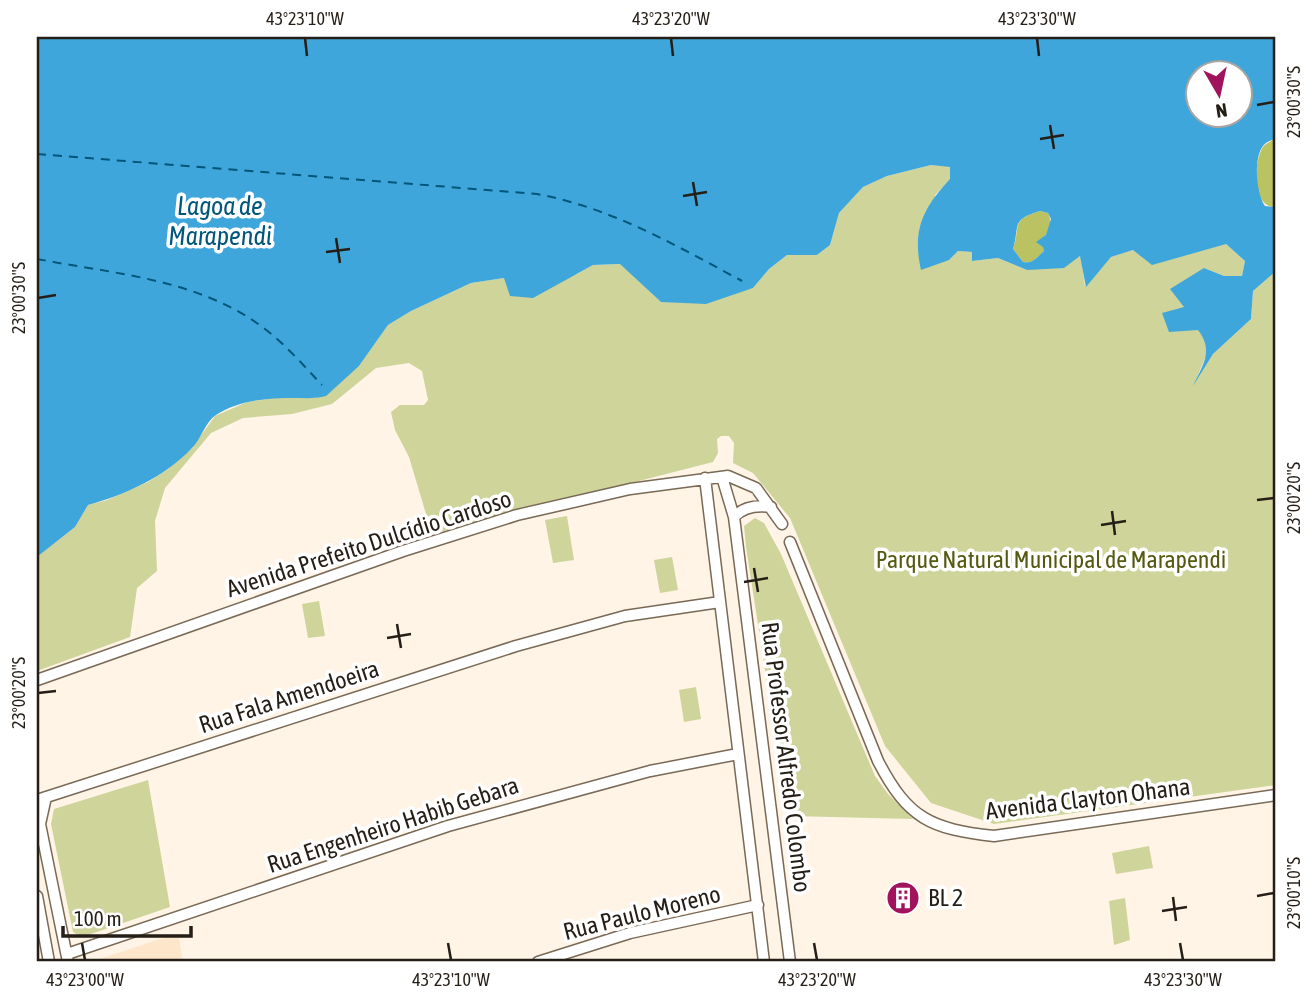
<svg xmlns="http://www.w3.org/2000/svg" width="1313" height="999" font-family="'Asap Condensed',sans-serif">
  <rect width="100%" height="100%" fill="#fff4e6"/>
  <path fill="#fde6c9" d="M175,934H178L183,962H91Z"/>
  <path fill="#ced49a" d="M931,165L950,166V180L935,195L949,260L958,251L972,252L973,261L998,258L1027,270L1081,256L1085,286L1111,257L1133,250L1226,244L1245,261L1242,276H1224L1204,268L1184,307L1206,341L1207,353L1196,380L1213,354L1251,319L1253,291L1276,271V785L994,824L931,803L885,746L790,518L753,473L733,463L734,443L729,436H721L717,439L718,453L713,462L432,534L409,457L395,430L391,412L400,405H424L428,400L422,371L409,363L376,368L332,404L292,414L243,418L211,433L165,488L155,521L157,571L137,588L130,637L37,671V557L75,527L88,505L107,500L148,482L168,469L192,448L215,416L247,402L276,398H316L359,366L388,325L411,311L471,283L504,278L577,274L593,265L621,264L661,302L753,288L769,269L787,255H817L830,245L839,213L863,187L887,176Z
    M567,516L574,560L553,563L545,520Z
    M755,518L764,523L781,554L875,776L888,794L913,819L791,816L777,747L746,547L744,526Z
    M672,557L678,590L660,593L654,560Z
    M319,601L325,636L308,638L302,604Z
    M696,687L701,719L684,722L679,690Z
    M148,780L170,907L82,937L73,932L51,824L54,809Z
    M1149,846L1153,868L1116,874L1112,853Z
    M1125,898L1130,940L1114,945L1109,901Z"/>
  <path fill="#bbc261" d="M1276,138V207C1252,209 1253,162 1263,147C1266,143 1272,141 1276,138Z
    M1040,211L1048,213C1053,223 1050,232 1042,239L1044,251C1037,257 1033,264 1023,262L1013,249C1021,226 1010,220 1040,211Z"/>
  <path fill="#3fa6db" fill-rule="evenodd" d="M37,37H1276V138C1273,140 1269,141 1266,143C1252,153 1256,194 1265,206L1276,207V271L1253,291L1251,319L1213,354L1193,386C1203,364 1214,351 1198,330L1169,332L1162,313L1184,307L1170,289L1204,268L1224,276H1242L1245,261L1226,244L1152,265L1133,250L1111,257L1086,287L1080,256L1064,268L1027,270L998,258L972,261V252L958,251L949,260L921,270C912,230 923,208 950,179V167L931,165L887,176L863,187L839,213L830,245L817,255H787L769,269L753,288L706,304L661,302L620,264L593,265L533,298L510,296L504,278L471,283L411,311L388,325L359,366L326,396C316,399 304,398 294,398C268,398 239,400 216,415C205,422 201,440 191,449C164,477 125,495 88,505L75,527L37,557ZM1198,74H1240V116H1198ZM1040,211L1048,213L1051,219L1046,235L1036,242L1043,247L1044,251C1037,257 1033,264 1023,262L1013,249C1020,226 1010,220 1040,211Z"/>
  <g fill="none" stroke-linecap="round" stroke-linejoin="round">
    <path stroke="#01567a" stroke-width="2" stroke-dasharray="9 7" stroke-linecap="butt" d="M37,154L537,194C612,208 675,245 742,281
      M37,259C115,274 200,279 265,329C286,345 304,366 322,385"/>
    <defs>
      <path id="street" d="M722,477L734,517L790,962
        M705,478L764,962
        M734,517C744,506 757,505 771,507
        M790,542L878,761C908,819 931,829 994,836L1276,795
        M37,680L403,551L517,515L630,489L728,476L756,488L782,524
        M46,797L40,824L68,962
        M37,800L516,646L625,616L720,602
        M37,896L49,962
        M67,954L448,826L650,771L738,754
        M538,962L630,933L758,905"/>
    </defs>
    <use href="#street" stroke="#796956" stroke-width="13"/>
    <use href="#street" stroke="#fff" stroke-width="10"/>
  </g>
  <path fill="none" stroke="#251e16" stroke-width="2.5" d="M305,38L307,56M671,38L673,56M1037,38L1039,56M1257,105L1274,102M1050,125L1054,149M1040,139L1064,135M693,182L697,206M683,196L707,192M336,238L340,263M326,252L350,249M38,298L56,295M1257,500L1274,498M1112,511L1115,535M1101,525L1126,521M754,568L758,592M744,582L768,578M397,624L401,648M387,638L411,634M38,693L56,691M1257,896L1274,893M1173,897L1176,921M1162,911L1187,907M82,943L85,960M448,943L451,960M814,943L817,960M1180,943L1183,960"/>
  <defs>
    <symbol id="building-disc" viewBox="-11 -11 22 22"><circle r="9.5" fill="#a1135c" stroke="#fff"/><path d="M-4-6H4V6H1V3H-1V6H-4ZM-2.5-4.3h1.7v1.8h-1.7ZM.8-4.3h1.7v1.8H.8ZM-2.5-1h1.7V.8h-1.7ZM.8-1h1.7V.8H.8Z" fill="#fff"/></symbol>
  </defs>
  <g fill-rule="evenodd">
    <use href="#building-disc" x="884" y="879" width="38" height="38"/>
  </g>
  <g text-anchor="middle" stroke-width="7" stroke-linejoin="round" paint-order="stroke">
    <g font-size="24" fill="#251e16" stroke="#fff">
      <text transform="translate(369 544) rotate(-18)" y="8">Avenida Prefeito Dulcídio Cardoso</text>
      <text transform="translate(289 697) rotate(-18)" y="8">Rua Fala Amendoeira</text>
      <text transform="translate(786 757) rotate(83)" y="8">Rua Professor Alfredo Colombo</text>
      <text transform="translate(1088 799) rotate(-7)" y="8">Avenida Clayton Ohana</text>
      <text transform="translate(393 825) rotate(-18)" y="8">Rua Engenheiro Habib Gebara</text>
      <text transform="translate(642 913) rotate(-14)" y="8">Rua Paulo Moreno</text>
    </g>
    <g font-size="24" fill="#555910" stroke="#fff">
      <text x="1051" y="568">Parque Natural Municipal de Marapendi</text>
    </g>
    <g font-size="24" fill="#251e16" stroke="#fff" text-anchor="start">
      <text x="928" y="906">BL 2</text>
    </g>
    <g font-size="26" font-style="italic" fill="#01567a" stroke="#fff">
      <text x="220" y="215">Lagoa de<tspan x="220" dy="30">Marapendi</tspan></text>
    </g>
  </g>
  <rect width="1313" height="999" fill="none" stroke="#ffffff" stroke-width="77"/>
  <g transform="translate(1219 94) rotate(171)"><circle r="33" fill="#ffffff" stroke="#a8a5a2" stroke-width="2"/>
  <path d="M0-5L12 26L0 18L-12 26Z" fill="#a1135c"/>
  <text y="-10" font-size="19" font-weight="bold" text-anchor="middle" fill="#251e16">N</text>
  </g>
  <path d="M63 926v10h128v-10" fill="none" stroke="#251e16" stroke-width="3.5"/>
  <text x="74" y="926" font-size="21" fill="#251e16" stroke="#ffffff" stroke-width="5" paint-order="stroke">100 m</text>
  <rect x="38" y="38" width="1236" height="922" fill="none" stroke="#251e16" stroke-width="2.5"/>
  <g font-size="18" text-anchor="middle" fill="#251e16">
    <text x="305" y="25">43°23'10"W</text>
    <text x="671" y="25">43°23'20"W</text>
    <text x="1037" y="25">43°23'30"W</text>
    <text transform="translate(1294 102) rotate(-90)" y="6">23°00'30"S</text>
    <text transform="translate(19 298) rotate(-90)" y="6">23°00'30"S</text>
    <text transform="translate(1294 498) rotate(-90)" y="6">23°00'20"S</text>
    <text transform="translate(19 693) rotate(-90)" y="6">23°00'20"S</text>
    <text transform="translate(1294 893) rotate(-90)" y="6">23°00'10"S</text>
    <text x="85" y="986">43°23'00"W</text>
    <text x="451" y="986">43°23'10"W</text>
    <text x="817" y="986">43°23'20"W</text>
    <text x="1183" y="986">43°23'30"W</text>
  </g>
</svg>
